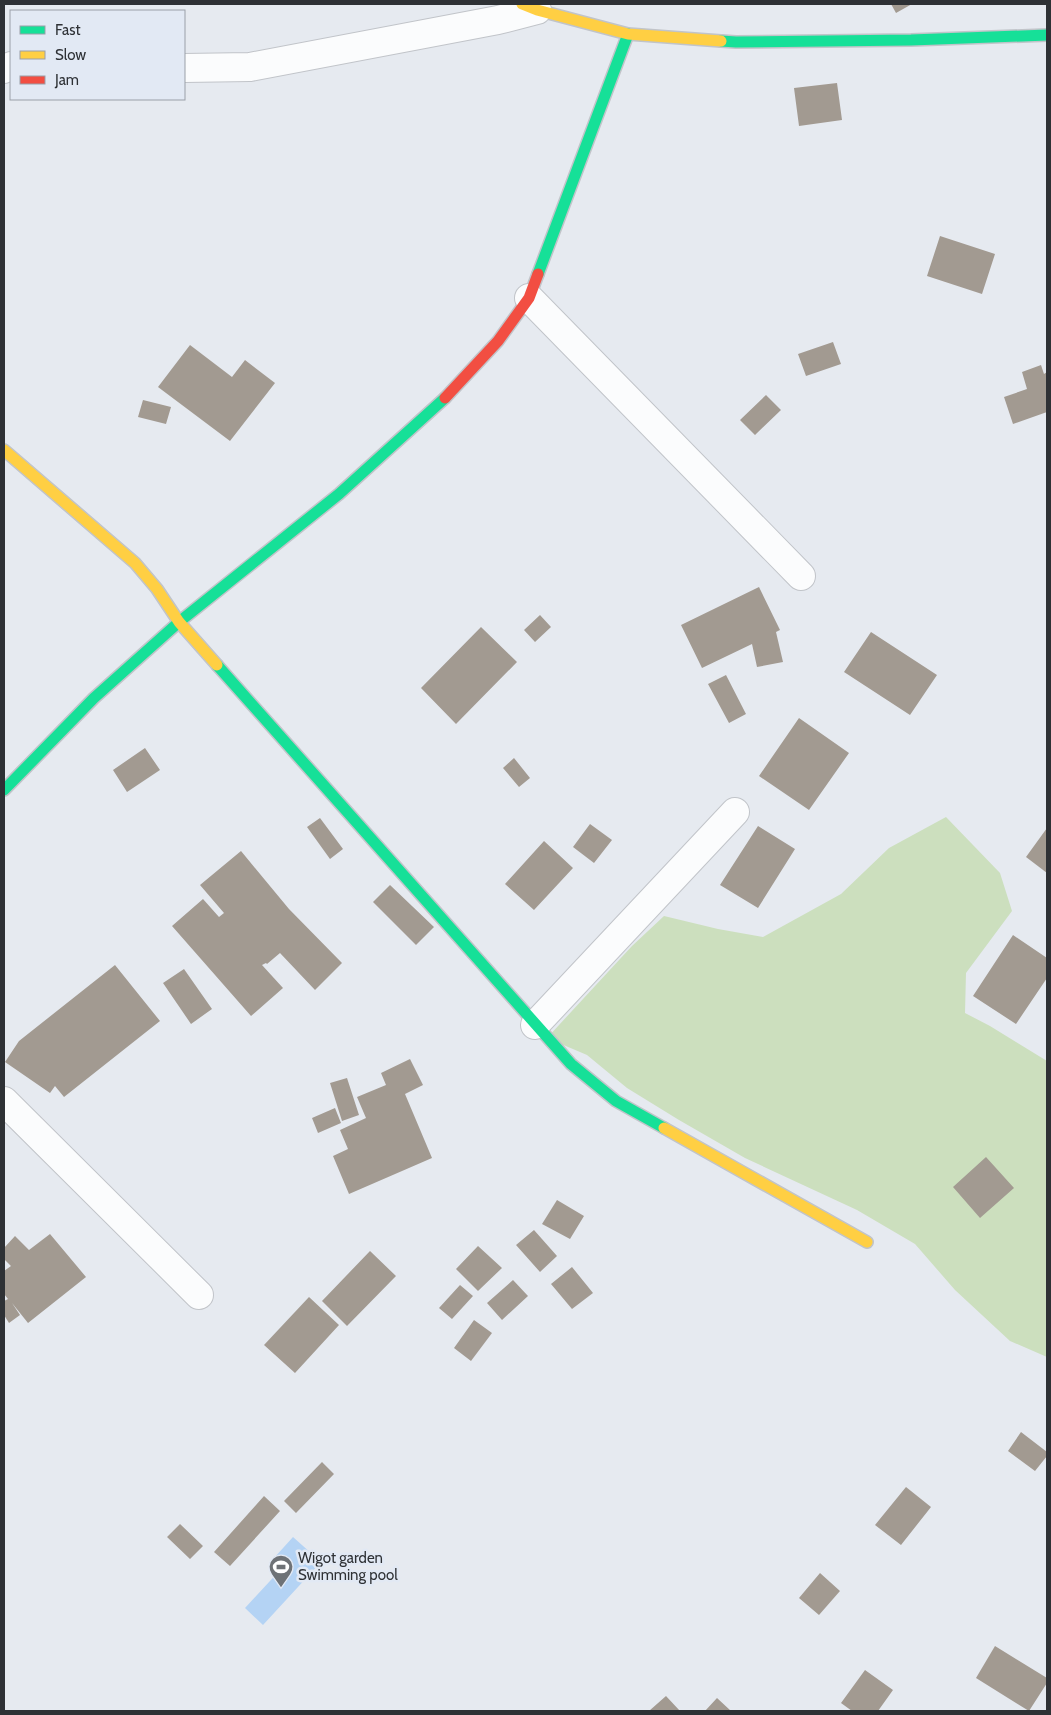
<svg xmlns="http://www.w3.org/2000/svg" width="1051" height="1715" font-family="Cabin,sans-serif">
  <rect width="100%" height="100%" fill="#e6eaf0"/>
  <path fill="#ccdfbe" d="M946,817L1000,873L1012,911L966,973L965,1013L990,1026L1047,1061V1357L1010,1341L955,1290L915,1244L857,1210L745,1158L679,1120L627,1088L587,1055L547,1038L632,946L664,916L718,929L763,937L841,894L889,848Z"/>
  <path fill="#b4d3f4" d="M293,1537L321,1562L263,1625L245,1608L282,1568L274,1558Z"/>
  <path fill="#a29a91" d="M891,4H912L896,13Z
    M837,83L842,120L799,126L794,88Z
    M940,236L995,254L982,294L927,276Z
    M833,342L841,364L806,376L798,354Z
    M190,345L232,377L245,360L275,383L230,441L158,387Z
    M1041,365L1044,374L1047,372V412L1013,424L1004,397L1027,389L1022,372Z
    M766,395L781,410L755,435L740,420Z
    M143,400L171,407L166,424L138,417Z
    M759,587L780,630L776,632L783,662L757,667L752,644L702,668L681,625Z
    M540,615L551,627L535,642L524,630Z
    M481,627L517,662L456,724L421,688Z
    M871,632L937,675L910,715L844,672Z
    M726,675L746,714L729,723L708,684Z
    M799,718L849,753L809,810L759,776Z
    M145,748L160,770L127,792L113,770Z
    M514,758L530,778L519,787L503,768Z
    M320,818L343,849L330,859L307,827Z
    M590,824L612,840L594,863L573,847Z
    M758,826L795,849L758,908L720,885Z
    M1047,828V873L1026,857Z
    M544,841L573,868L534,910L505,884Z
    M241,851L289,909L342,963L315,990L280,953L267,964L266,963L262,965L283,988L251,1016L172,926L203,899L219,917L224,913L200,885Z
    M390,885L434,927L416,945L373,902Z
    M1013,935L1047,958V978L1016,1024L973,996Z
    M115,965L160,1021L64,1097L55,1086L50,1093L5,1062L19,1041Z
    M184,969L212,1009L191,1024L163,983Z
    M410,1059L423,1085L405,1094L432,1158L349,1194L333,1156L348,1149L340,1130L366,1118L357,1097L386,1085L381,1073Z
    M347,1078L359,1115L342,1121L330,1083Z
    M335,1108L341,1123L318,1133L312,1118Z
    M986,1157L1014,1188L980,1218L953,1187Z
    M557,1200L584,1216L570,1239L542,1224Z
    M534,1230L557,1256L540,1272L516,1245Z
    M50,1234L86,1277L28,1323L12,1303L20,1315L9,1323L4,1315V1301L8,1299L4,1294V1271L11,1266L4,1259V1248L15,1236L29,1250Z
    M478,1246L502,1268L478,1291L456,1269Z
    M370,1251L396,1276L347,1326L322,1301Z
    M572,1267L593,1293L572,1309L551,1284Z
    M513,1280L528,1296L502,1320L487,1303Z
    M460,1285L473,1296L452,1319L439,1308Z
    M309,1297L339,1325L295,1373L264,1345Z
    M474,1320L492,1333L471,1361L454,1348Z
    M1021,1432L1047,1452V1456L1035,1471L1008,1451Z
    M322,1462L334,1474L296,1513L284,1501Z
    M906,1487L931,1507L901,1545L875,1525Z
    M264,1496L280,1511L230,1566L214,1552Z
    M180,1524L203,1546L190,1559L167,1537Z
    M820,1573L840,1591L819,1615L799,1598Z
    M995,1646L1047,1678V1683L1029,1711L976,1678Z
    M865,1670L893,1690L878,1711H852L841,1703Z
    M666,1696L680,1711H649Z
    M717,1698L731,1711H705Z"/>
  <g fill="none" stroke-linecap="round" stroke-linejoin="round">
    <defs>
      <path id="street" d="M184,68L250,67L498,20L537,10
        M4,69L11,66
        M529,298L801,576
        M535,1025L735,812
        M4,1101L199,1295"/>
      <path id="fast" d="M721,41L736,42L911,40L1047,35
        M538,274L628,34
        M217,665L571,1064L616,1101L664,1128
        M4,790L94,698L179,622L339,494L445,398"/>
      <path id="slow" d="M522,4L537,10L628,34L721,41
        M4,450L135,563L157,589L179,622L217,665
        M664,1128L867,1242"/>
      <path id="jam" d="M445,398L498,341L529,298L538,274"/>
    </defs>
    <use href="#street" stroke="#c1c4c9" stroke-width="30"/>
    <use href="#fast" stroke="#c1c4c9" stroke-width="14"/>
    <use href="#slow" stroke="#c1c4c9" stroke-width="14"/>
    <use href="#jam" stroke="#c1c4c9" stroke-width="14"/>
    <use href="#street" stroke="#fbfcfd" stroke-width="28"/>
    <use href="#fast" stroke="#16e098" stroke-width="11"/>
    <use href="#slow" stroke="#ffcf43" stroke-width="11"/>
    <use href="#jam" stroke="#f24e42" stroke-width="11"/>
  </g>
  <defs>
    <symbol id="stadium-pin" viewBox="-11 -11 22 30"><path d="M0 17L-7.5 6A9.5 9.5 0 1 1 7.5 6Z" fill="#6e7276" stroke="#e2e9f4"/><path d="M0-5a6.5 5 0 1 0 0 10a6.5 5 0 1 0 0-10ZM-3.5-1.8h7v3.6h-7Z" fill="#fff"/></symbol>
  </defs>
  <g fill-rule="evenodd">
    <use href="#stadium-pin" x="267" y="1553" width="28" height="38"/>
  </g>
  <g text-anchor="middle" stroke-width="5" stroke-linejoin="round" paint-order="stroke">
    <g font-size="15" fill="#2e3135" stroke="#e2e9f4" text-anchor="start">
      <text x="298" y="1563">Wigot garden<tspan x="298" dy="17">Swimming pool</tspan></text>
    </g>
  </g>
  <rect width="1051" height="1715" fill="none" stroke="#2e3135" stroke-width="10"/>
  <rect x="10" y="10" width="175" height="90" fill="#e2e9f4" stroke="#9a9fa8"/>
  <rect x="20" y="26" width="25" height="8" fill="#16e098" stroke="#9a9fa8"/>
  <text x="55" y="35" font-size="15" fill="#2e3135">Fast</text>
  <rect x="20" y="51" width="25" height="8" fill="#ffcf43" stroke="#9a9fa8"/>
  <text x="55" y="60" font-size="15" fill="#2e3135">Slow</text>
  <rect x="20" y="76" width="25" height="8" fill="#f24e42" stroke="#9a9fa8"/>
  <text x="55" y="85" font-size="15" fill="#2e3135">Jam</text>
</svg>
